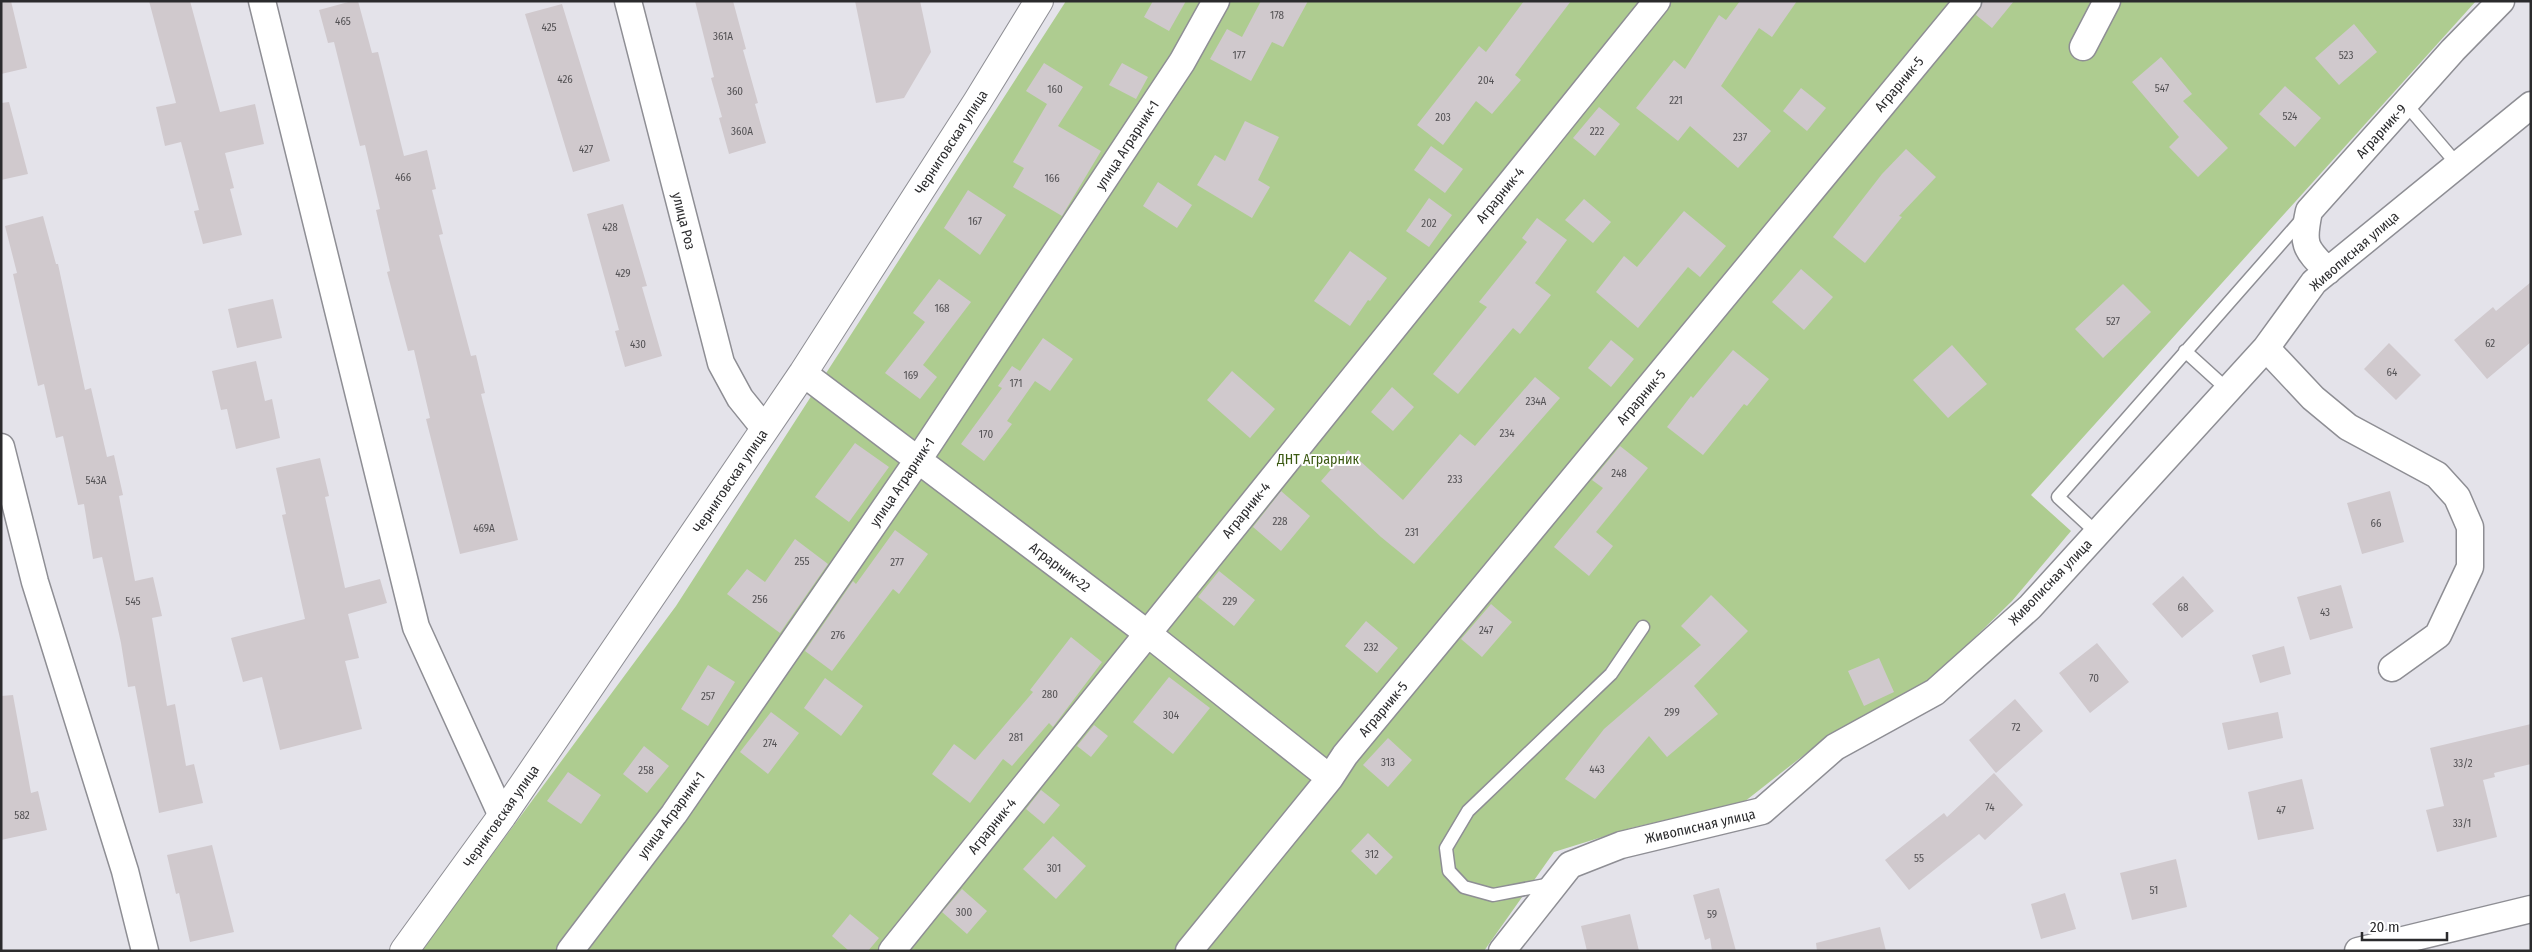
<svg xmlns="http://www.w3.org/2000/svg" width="2532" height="952" font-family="'Fira Sans Condensed',sans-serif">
  <rect width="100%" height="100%" fill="#e4e3ea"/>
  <path fill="#aecc90" d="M1066,1H2476L2031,495L2071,531L2012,601L1917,694L1827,737L1744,802L1631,828L1554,852L1484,951H421L676,606Z"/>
  <path fill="#d0c9cd" d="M1,1H11L27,68L1,74Z
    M149,1H190L220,112L255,104L264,144L225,153L234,188L230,189L242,235L203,244L194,211L199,210L181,142L165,146L156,107L176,103Z
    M352,1H358L372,53L378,52L404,156L427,150L436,189L432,190L443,234L439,235L471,356L476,355L485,393L481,394L518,540L460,554L426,419L430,418L414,350L408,351L387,272L390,271L376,210L380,209L365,145L360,146L334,42L328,43L319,10Z
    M695,1H733L746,49L743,50L758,103L755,104L766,143L729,154L719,118L722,117L711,78L714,77Z
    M855,1H920L931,52L904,98L876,103Z
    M1153,1H1186L1169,31L1144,17Z
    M1261,1H1308L1283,47L1272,42L1251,81L1210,59L1227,29L1242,37Z
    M1524,1H1571L1515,75L1521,80L1492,114L1476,101L1443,145L1417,125L1479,46L1486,52Z
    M1740,1H1797L1772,37L1759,28L1721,86L1771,131L1738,168L1690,126L1678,141L1636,108L1674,60L1685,69L1719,15L1726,20Z
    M1983,1H2014L1992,28L1976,15Z
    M562,4L610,161L573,172L525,14Z
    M2354,24L2377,52L2339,85L2315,58Z
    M2161,57L2192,94L2183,101L2228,148L2198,177L2169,147L2179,137L2132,82Z
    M1044,63L1083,87L1058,126L1101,151L1062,216L1013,187L1024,168L1013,162L1047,104L1026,91Z
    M1122,63L1148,77L1136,99L1109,85Z
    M2285,86L2321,118L2295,147L2259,114Z
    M1801,88L1826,108L1807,131L1783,111Z
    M9,102L28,174L1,180V103Z
    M1599,107L1620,124L1595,156L1573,138Z
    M1245,121L1279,137L1258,180L1270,187L1252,218L1197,185L1215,155L1225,161Z
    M1431,146L1463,169L1445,193L1414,170Z
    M1906,149L1936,177L1899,216L1902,217L1865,263L1833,237L1882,174Z
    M1158,182L1192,205L1177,228L1143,206Z
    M968,190L1006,215L980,255L944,228Z
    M1429,198L1452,215L1429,247L1406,231Z
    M1584,199L1611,222L1593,243L1565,220Z
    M623,204L647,286L642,287L662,356L625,367L615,331L619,330L587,214Z
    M1684,211L1726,246L1700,277L1688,267L1638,328L1596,292L1624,256L1637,267Z
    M43,216L56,264H58L85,390L91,388L107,457L114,455L123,495L119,496L135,581L153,577L162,616L152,618L167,706L175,704L186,766L194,764L203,803L159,813L135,686L128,687L121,643L102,557L93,559L84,504L78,505L63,436L56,438L44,384L38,386L13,274L17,273L5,226Z
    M1537,218L1567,240L1535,283L1551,295L1520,334L1513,328L1458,394L1433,374L1487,307L1479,302L1527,242L1522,238Z
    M1350,251L1387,278L1370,301L1368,300L1350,326L1314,301Z
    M1801,269L1833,297L1804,330L1772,302Z
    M939,279L971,302L923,365L937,377L920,399L885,373L925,322L913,313Z
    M2531,282V342L2487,379L2454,340L2493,307L2496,311Z
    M2123,284L2151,312L2103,358L2075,329Z
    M273,299L282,338L237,348L228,309Z
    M1043,338L1073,359L1050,391L1035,381L1007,421L1012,424L984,461L961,444L1002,388L998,386L1012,366L1020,371Z
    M1611,340L1634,359L1611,387L1588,368Z
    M2389,343L2421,375L2396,400L2364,369Z
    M1952,345L1987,384L1948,418L1913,380Z
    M1733,350L1769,379L1747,406L1744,404L1703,455L1667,427L1691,396L1693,398Z
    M256,361L265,401L272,399L280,438L236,449L227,409L221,410L212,371Z
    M1232,371L1275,409L1250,438L1207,400Z
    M1535,377L1560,398L1414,564L1381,537L1321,481L1348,450L1403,500L1460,434L1475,446Z
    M1392,387L1414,407L1393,431L1371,412Z
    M855,443L889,467L849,522L815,497Z
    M1620,446L1648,468L1596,532L1613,546L1589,576L1554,547L1603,488L1592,480Z
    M320,458L329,496L325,497L345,588L380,579L387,603L348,614L359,658L345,661L362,729L280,750L262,677L243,682L231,638L305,619L282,515L286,514L276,468Z
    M1281,491L1310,516L1281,551L1253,527Z
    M2390,491L2404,542L2362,554L2347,503Z
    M895,530L928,554L899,594L893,589L832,671L805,651L853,581L856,584Z
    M795,539L828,564L780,633L727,594L747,569L765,582Z
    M1219,571L1255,600L1234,626L1198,597Z
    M2183,576L2214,611L2182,638L2152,604Z
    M2341,585L2353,628L2310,640L2297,597Z
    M1711,595L1748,631L1694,686L1718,714L1667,757L1649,736L1595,799L1565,779L1604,729L1701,645L1681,626Z
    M1491,604L1512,622L1482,657L1461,639Z
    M1366,621L1398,648L1377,673L1345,646Z
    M1071,637L1102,662L1053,727L1049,723L1012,766L1003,759L970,803L932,774L954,744L975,760L1033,692L1030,690Z
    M2097,643L2129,682L2090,713L2059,673Z
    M2284,646L2291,674L2260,683L2252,655Z
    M1879,658L1894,692L1864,706L1848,671Z
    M708,665L735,682L708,726L681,709Z
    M1169,677L1210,708L1173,754L1133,722Z
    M825,678L863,706L841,736L804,708Z
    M13,695L31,793L38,791L47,830L1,840V696Z
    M2015,699L2043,731L1996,773L1969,740Z
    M771,712L799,733L768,774L740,752Z
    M2278,712L2283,738L2228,750L2222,723Z
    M2531,724V764L2494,773L2495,777L2483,780L2497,837L2437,852L2426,810L2444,806L2430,748Z
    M1094,725L1108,736L1091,757L1077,746Z
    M1388,738L1412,760L1388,787L1363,765Z
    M644,746L669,766L647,793L623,774Z
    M568,772L601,795L581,824L547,801Z
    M1994,773L2023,805L1985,840L1979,834L1909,890L1885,860L1944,813L1947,817Z
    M2302,779L2314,829L2258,840L2248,792Z
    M1041,790L1060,805L1044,824L1026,809Z
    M1368,833L1393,857L1376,875L1351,851Z
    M1053,836L1086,866L1056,899L1023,869Z
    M212,845L234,932L190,942L179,893L176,894L167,855Z
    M2176,859L2187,907L2132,920L2120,873Z
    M1719,888L1736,951H1712L1710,938L1705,940L1693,895Z
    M962,889L987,911L967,934L942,912Z
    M2065,893L2076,929L2041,939L2031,904Z
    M850,914L879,938L868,951H849L832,936Z
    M1630,914L1639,951H1587L1581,926Z
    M1880,927L1886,951H1817L1816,943Z"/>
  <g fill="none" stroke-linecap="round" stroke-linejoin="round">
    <defs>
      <path id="lane" d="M2405,103L2457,164
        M2185,351L2228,390
        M2097,533L2058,497L2304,217
        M1551,884L1493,895L1464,887L1449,871L1446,848L1468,811L1611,674L1643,627"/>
      <path id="street" d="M262,1L416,627L502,816
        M628,1L721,363L740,398L765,429
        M2083,47L2107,1
        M2328,271C2304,248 2302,244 2309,211L2453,50L2501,1
        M2266,348L2313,398L2348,427L2437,475L2457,497L2470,527V567L2438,635L2392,668
        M803,373L1147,633L1330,778L1345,755L1968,1
        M1,447L35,582L125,871L145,951
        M570,951L674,814L918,460L1182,62L1216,1
        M892,951L1657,1
        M1189,951L1330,778
        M1502,951L1570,865L1621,845L1762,811L1835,747L1935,692L2030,607L2266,348L2314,282L2531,105
        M2358,951L2531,909"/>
      <path id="secondary" d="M404,951L502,816L803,373L977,102L1039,1"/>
    </defs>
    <use href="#lane" stroke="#8e8e94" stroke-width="15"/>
    <use href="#street" stroke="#8e8e94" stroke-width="29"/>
    <use href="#secondary" stroke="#8e8e94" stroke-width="30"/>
    <use href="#lane" stroke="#fff" stroke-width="12"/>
    <use href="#street" stroke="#fff" stroke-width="26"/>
    <use href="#secondary" stroke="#fff" stroke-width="28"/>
  </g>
  <g text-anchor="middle" stroke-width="4" stroke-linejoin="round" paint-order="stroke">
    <g font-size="11" fill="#545255">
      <text x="1277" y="19">178</text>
      <text x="343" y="25">465</text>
      <text x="549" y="31">425</text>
      <text x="723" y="40">361А</text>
      <text x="1239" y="59">177</text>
      <text x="2346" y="59">523</text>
      <text x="565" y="83">426</text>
      <text x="1486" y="84">204</text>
      <text x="2162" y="92">547</text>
      <text x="1055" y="93">160</text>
      <text x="735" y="95">360</text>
      <text x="1676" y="104">221</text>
      <text x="2290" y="120">524</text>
      <text x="1443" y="121">203</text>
      <text x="742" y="135">360А</text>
      <text x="1597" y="135">222</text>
      <text x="1740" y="141">237</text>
      <text x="586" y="153">427</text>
      <text x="403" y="181">466</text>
      <text x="1052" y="182">166</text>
      <text x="975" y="225">167</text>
      <text x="1429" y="227">202</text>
      <text x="610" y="231">428</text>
      <text x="623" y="277">429</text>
      <text x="942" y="312">168</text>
      <text x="2113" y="325">527</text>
      <text x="2490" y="347">62</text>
      <text x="638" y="348">430</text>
      <text x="2392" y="376">64</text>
      <text x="911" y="379">169</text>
      <text x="1016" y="387">171</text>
      <text x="1536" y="405">234А</text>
      <text x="1507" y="437">234</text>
      <text x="986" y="438">170</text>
      <text x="1619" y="477">248</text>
      <text x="1455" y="483">233</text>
      <text x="96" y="484">543А</text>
      <text x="1280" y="525">228</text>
      <text x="2376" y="527">66</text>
      <text x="484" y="532">469А</text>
      <text x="1412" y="536">231</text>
      <text x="802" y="565">255</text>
      <text x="897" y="566">277</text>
      <text x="760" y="603">256</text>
      <text x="133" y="605">545</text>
      <text x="1230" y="605">229</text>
      <text x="2183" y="611">68</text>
      <text x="2325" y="616">43</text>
      <text x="1486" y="634">247</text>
      <text x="838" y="639">276</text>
      <text x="1371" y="651">232</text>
      <text x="2094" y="682">70</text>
      <text x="1050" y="698">280</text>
      <text x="708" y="700">257</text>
      <text x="1672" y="716">299</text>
      <text x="1171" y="719">304</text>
      <text x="2016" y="731">72</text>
      <text x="1016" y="741">281</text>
      <text x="770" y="747">274</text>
      <text x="1388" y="766">313</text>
      <text x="2463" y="767">33/2</text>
      <text x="1597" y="773">443</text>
      <text x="646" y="774">258</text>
      <text x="1990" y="811">74</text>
      <text x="2281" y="814">47</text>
      <text x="22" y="819">582</text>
      <text x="2462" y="827">33/1</text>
      <text x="1372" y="858">312</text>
      <text x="1919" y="862">55</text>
      <text x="1054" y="872">301</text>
      <text x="2154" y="894">51</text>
      <text x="964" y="916">300</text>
      <text x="1712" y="918">59</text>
    </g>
    <g font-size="14" fill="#2b2b2d" stroke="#fff">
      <text transform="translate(1899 84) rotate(-50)" y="5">Аграрник-5</text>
      <text transform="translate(2381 131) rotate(-48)" y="5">Аграрник-9</text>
      <text transform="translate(951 142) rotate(-57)" y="5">Черниговская улица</text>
      <text transform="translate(1127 145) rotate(-57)" y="5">улица Аграрник-1</text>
      <text transform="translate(1500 195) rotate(-51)" y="5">Аграрник-4</text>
      <text transform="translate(684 221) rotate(76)" y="5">улица Роз</text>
      <text transform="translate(2354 251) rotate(-41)" y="5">Живописная улица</text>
      <text transform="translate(1641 397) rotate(-50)" y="5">Аграрник-5</text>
      <text transform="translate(730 481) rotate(-56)" y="5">Черниговская улица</text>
      <text transform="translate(902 482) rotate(-56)" y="5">улица Аграрник-1</text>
      <text transform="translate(1246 510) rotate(-51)" y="5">Аграрник-4</text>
      <text transform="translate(1060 567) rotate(37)" y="5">Аграрник-22</text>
      <text transform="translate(2050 582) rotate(-46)" y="5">Живописная улица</text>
      <text transform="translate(1383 709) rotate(-50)" y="5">Аграрник-5</text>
      <text transform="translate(671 815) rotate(-54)" y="5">улица Аграрник-1</text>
      <text transform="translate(501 816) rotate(-55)" y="5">Черниговская улица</text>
      <text transform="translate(992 826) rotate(-51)" y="5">Аграрник-4</text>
      <text transform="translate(1700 826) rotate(-13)" y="5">Живописная улица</text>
    </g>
    <g font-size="14" fill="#3b5912" stroke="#fff">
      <text x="1318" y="464">ДНТ Аграрник</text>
    </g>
  </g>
  <rect width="2532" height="952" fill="none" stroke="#2b2b2d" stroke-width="5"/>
  <path d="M2362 932v8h85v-8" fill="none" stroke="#2b2b2d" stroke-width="2.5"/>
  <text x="2370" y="932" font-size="15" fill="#2b2b2d" stroke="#ffffff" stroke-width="4" paint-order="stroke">20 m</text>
</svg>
